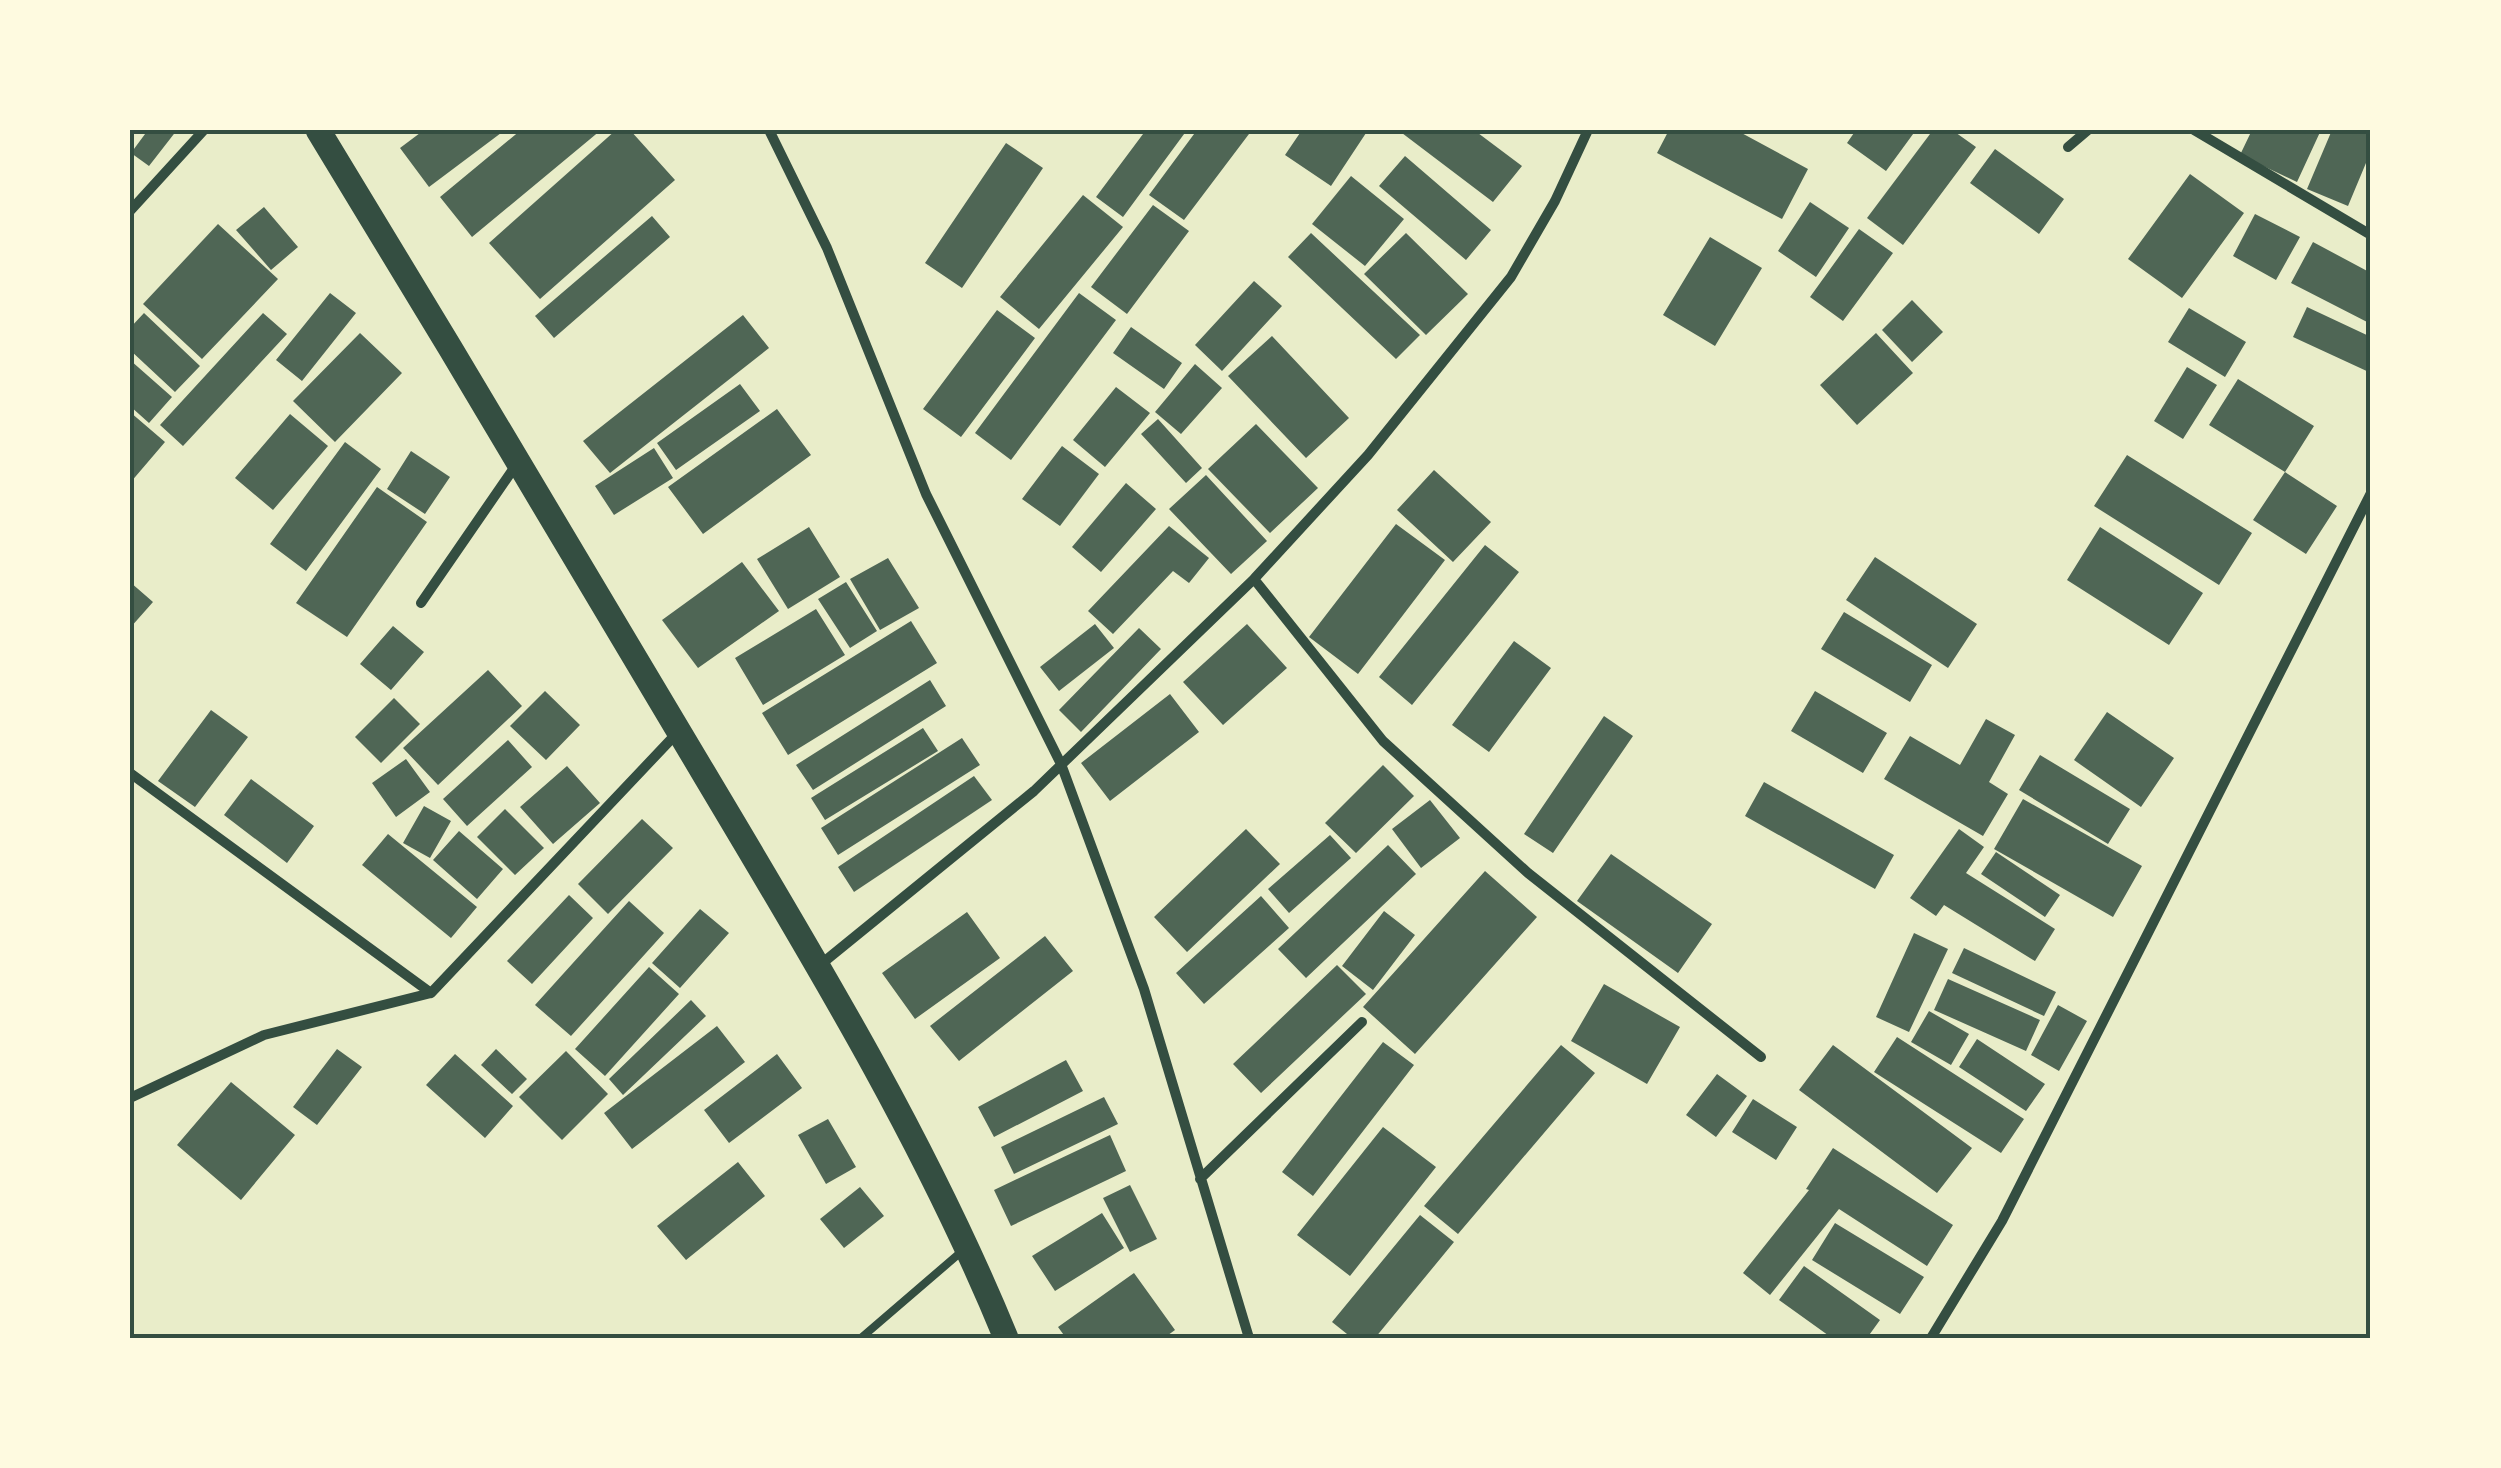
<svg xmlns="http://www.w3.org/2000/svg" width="2501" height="1468" font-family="'Roboto Serif',serif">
  <rect width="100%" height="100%" fill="#e9edc9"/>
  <path fill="#4f6655" d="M148,130H177L149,166L131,153Z
    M424,130H505L429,187L400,148Z
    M521,130H601L472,237L440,197Z
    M616,130H630L675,180L540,299L489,243Z
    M1146,130H1187L1123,217L1096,197Z
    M1197,130H1252L1184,220L1149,195Z
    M1302,130H1368L1331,186L1285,155Z
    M1398,130H1474L1522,166L1493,202Z
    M1669,130H1736L1808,169L1782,219L1657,153Z
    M1856,130H1916L1886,171L1847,143Z
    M1933,130H1952L1976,147L1903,245L1867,218Z
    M2252,130H2321L2297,182L2240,155Z
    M2332,130H2371V151L2348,206L2307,189Z
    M1006,143L1043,168L962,288L925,263Z
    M1995,149L2064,199L2039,234L1970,183Z
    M1405,156L1491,230L1466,260L1379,186Z
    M2190,174L2244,213L2182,298L2128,259Z
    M1351,176L1404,219L1365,266L1312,224Z
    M1083,195L1123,227L1039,329L1000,297Z
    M1810,202L1849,228L1816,277L1778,251Z
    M1153,205L1189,231L1127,314L1091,287Z
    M264,207L298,247L271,270L236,230Z
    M2255,214L2300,237L2276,280L2233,256Z
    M652,216L670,237L554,338L535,316Z
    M218,224L278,279L202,359L143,304Z
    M1859,229L1893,253L1843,321L1810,297Z
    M1311,233L1420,335L1396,359L1288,257Z
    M1406,233L1468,294L1426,335L1364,274Z
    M1710,237L1762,268L1715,346L1663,315Z
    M2313,242L2371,273V324L2291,283Z
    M1254,281L1282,306L1222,371L1195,345Z
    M330,293L356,313L302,381L276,360Z
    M1079,293L1116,320L1011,460L975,433Z
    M1912,300L1943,332L1912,362L1882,330Z
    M2307,307L2371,337V373L2293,337Z
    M2189,308L2246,342L2225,377L2168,342Z
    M997,310L1035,338L961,437L923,409Z
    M144,313L200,366L175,392L130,350V328Z
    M263,313L287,334L183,446L160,425Z
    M743,315L769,348L610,473L583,441Z
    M1131,327L1182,363L1164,389L1113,353Z
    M360,333L402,373L335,442L293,401Z
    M1876,333L1913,373L1857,425L1820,385Z
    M1272,336L1349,418L1306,458L1228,376Z
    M130,360L172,397L149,423L130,406Z
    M1195,364L1222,388L1181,434L1155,412Z
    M2187,367L2217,385L2183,439L2154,421Z
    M2238,379L2314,426L2285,472L2209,425Z
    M740,384L760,411L676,470L657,443Z
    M1116,387L1150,413L1105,467L1073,440Z
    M777,409L811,455L703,534L668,487Z
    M130,412L165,442L130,483Z
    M290,414L328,446L273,510L235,478Z
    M1158,419L1202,468L1186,483L1141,434Z
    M1256,424L1318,488L1270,533L1208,469Z
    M345,442L381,469L306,571L270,544Z
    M1062,446L1099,474L1060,526L1022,499Z
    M654,448L673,478L614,515L595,486Z
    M411,451L450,477L425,514L387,489Z
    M2127,455L2252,533L2219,585L2094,506Z
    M1434,470L1491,522L1453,562L1397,510Z
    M2285,472L2337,506L2306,554L2253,520Z
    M1206,475L1267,541L1231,574L1169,509Z
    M1126,483L1156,509L1101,572L1072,547Z
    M377,487L427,522L347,637L296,603Z
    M1396,524L1445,560L1358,674L1309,637Z
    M1169,526L1209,558L1189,583L1173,571L1113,634L1088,611Z
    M809,527L840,577L788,609L757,559Z
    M2100,527L2203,593L2169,645L2067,580Z
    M1485,545L1519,572L1412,705L1379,677Z
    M1875,557L1977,624L1948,668L1846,600Z
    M888,558L919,608L880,630L850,579Z
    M742,562L779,611L698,668L662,620Z
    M130,582L153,602L130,628Z
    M846,582L877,631L850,648L818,599Z
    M816,609L845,655L763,705L735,658Z
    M1844,612L1932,665L1910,702L1821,649Z
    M911,621L937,663L788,755L762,713Z
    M1095,624L1114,648L1059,691L1040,667Z
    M1247,624L1287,668L1223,725L1183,682Z
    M393,626L424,652L391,690L360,664Z
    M1139,628L1161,649L1081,732L1059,710Z
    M1514,641L1551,668L1489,752L1452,725Z
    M488,670L522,706L438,785L403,748Z
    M930,680L946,706L813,790L796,765Z
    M545,691L580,725L546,760L510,726Z
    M1815,691L1887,733L1863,773L1791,731Z
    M1170,694L1199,732L1110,801L1081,763Z
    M394,698L420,724L381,763L355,737Z
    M211,710L248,737L195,807L158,781Z
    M2107,712L2174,758L2141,807L2074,760Z
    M1604,716L1633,736L1553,853L1524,834Z
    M1986,719L2015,735L1989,782L2008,794L1983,836L1884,779L1910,736L1960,765Z
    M923,728L938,751L825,820L811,798Z
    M962,738L980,765L838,855L821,828Z
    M508,740L532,767L467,826L443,799Z
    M2040,755L2130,809L2108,844L2019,790Z
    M406,759L430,792L396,817L372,783Z
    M1383,765L1414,796L1356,853L1325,823Z
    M567,766L600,803L553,844L520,807Z
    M974,776L992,800L854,892L838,867Z
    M251,779L314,826L287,863L224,815Z
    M1764,782L1894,855L1875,889L1745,816Z
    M2023,799L2142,866L2113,917L1994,849Z
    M1430,800L1460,838L1421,868L1392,829Z
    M424,806L451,821L430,858L403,843Z
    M505,809L544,848L515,875L477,837Z
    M642,819L673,848L608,914L578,884Z
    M1246,829L1280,864L1187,952L1154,917Z
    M1959,829L1984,847L1966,873L2055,929L2035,961L1944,905L1936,916L1910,898Z
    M459,831L503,869L477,899L433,860Z
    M388,834L477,907L451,938L362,865Z
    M1330,835L1351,858L1289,913L1268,889Z
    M1388,845L1416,874L1306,978L1278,949Z
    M1996,852L2060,895L2045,917L1981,874Z
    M1611,854L1712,924L1678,973L1577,901Z
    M1485,871L1537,917L1415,1054L1363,1007Z
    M569,895L593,918L532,984L507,961Z
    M1261,896L1289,928L1204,1004L1176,973Z
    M629,901L664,933L571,1036L535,1005Z
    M700,909L729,933L680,988L652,963Z
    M1384,911L1415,935L1373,990L1342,966Z
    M967,912L1000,958L915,1019L882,973Z
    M1914,933L1948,949L1909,1032L1876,1017Z
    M1045,936L1073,971L959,1061L930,1026Z
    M1964,948L2056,992L2044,1016L1952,973Z
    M1337,965L1366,994L1261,1093L1233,1064Z
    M649,967L679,994L605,1076L575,1049Z
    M1948,979L2040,1020L2026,1051L1934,1010Z
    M1604,984L1680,1027L1647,1084L1571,1041Z
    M691,1000L706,1016L623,1095L609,1079Z
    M2058,1005L2087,1021L2059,1071L2031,1055Z
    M1929,1011L1969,1034L1951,1065L1911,1042Z
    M717,1026L745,1062L632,1149L604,1113Z
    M1897,1037L2024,1119L2001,1153L1874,1072Z
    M1977,1039L2045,1084L2026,1111L1959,1067Z
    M1383,1042L1414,1065L1313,1196L1282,1172Z
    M1561,1045L1595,1073L1458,1234L1424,1206Z
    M1833,1045L1972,1148L1937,1193L1799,1090Z
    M337,1049L362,1067L317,1125L293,1107Z
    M496,1049L527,1079L512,1094L481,1065Z
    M566,1051L608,1094L562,1140L519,1097Z
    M455,1054L513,1106L485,1138L426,1085Z
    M777,1054L802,1088L729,1143L704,1110Z
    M1066,1060L1083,1091L994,1137L978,1107Z
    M1717,1074L1747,1096L1716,1137L1686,1115Z
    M231,1082L295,1135L241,1200L177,1145Z
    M1104,1097L1118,1124L1014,1174L1001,1147Z
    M1753,1099L1797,1127L1776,1160L1732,1132Z
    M828,1119L856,1167L826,1184L798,1135Z
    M1383,1127L1436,1167L1350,1276L1297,1235Z
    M1110,1135L1126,1171L1011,1226L994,1190Z
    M1833,1148L1953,1225L1927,1266L1839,1209L1770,1295L1743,1273L1809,1190L1806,1189Z
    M738,1162L765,1196L686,1260L657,1226Z
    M1130,1185L1157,1239L1130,1252L1103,1198Z
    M860,1187L884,1216L844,1248L820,1219Z
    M1102,1213L1124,1248L1055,1291L1032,1256Z
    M1420,1215L1454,1242L1375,1338H1352L1332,1322Z
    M1835,1223L1924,1277L1900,1314L1812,1260Z
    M1804,1266L1880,1320L1867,1338H1832L1779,1300Z
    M1134,1273L1175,1330L1164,1338H1066L1058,1327Z"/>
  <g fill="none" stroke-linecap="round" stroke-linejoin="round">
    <path stroke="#344e41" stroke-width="8" d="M861,1338L961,1252"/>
    <path stroke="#344e41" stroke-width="10" d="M769,130L827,248L926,494L1061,764L1144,989L1249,1338
      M2194,130L2371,235
      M2068,147L2088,130
      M130,211L204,130
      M1254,579L1383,741L1528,873L1761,1057
      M421,603L516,465
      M130,773L431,993L678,732
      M820,965L1034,791L1254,579L1368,455L1511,277L1555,201L1588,130
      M130,1098L264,1035L431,993
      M1200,1179L1362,1022
      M1931,1338L2002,1221L2371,493"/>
    <path stroke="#344e41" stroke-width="25" d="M318,130C448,343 576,557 703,772C812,955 925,1140 1006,1338"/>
  </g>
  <rect width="2501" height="1468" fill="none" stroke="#fefae0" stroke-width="265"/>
  <rect x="132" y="132" width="2236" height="1204" fill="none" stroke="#344e41" stroke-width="4"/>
</svg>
